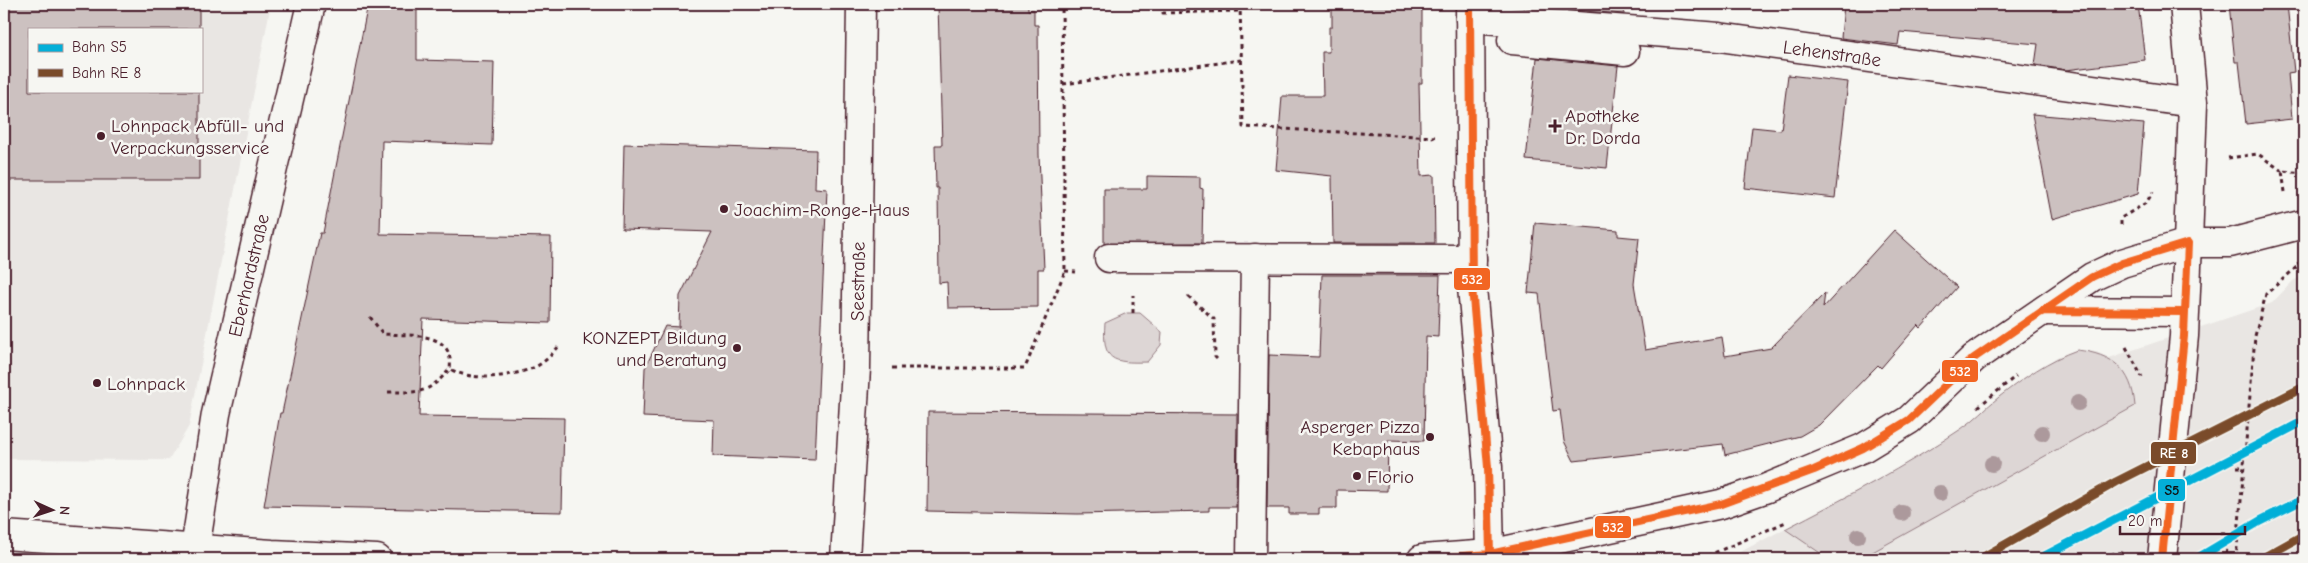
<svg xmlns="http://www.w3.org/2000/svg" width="2308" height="563" font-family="'Comic Neue',sans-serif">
  <rect width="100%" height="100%" fill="#f6f6f2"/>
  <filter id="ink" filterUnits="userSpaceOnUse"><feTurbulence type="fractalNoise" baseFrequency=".02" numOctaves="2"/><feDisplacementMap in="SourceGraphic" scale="10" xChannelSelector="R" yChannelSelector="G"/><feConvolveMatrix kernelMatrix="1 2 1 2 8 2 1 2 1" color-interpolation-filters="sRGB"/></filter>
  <g filter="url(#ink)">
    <path fill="#e9e6e3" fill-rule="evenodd" d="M4,4H271L189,426L169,460L4,459ZM29,29H201V91H29Z
      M2304,275V559H1727L1902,467L1963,428L2000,396L2057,357L2077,350L2096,352L2109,358L2272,303L2293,281Z"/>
    <path fill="#ddd6d5" stroke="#947a80" d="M1127,313H1140L1162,332L1161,345L1147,362C1112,363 1102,361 1105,323Z
      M2077,350C2112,354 2132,369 2135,406L1860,559H1829L1785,529C1845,498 1905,467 1961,429C1975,420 1986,407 1999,397C2023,378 2049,360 2077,350Z"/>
    <path fill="#ccc1c0" stroke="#4a1f2b" d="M4,4H199V29H29V91H199V180H4Z
      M368,4H417V60L494,62L492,145L382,141L380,234L551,237L550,323L423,319L419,416L564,418L562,512L264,506L280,413H282L320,233H323Z
      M938,4H1028V10H1034V25H1038L1039,155L1044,269H1038V307L948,308L947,282L939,283L938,188H936L935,145H942Z
      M1332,4H1422V83H1419L1421,176L1434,175L1435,243H1333L1332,176L1276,170L1282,96H1323L1322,52H1329V27H1332Z
      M1543,4H1625L1624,14L1543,8Z
      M1844,4H2138L2145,60L2066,70L2035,65L2038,44L1900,32L1898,45L1841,38Z
      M2229,4H2287L2294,72L2288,73L2292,119L2246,124L2239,62H2235Z
      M1537,58L1618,66L1607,168L1526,160Z
      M1788,75L1848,82L1835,198L1745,188L1752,127L1781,130Z
      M2032,114L2144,124L2138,194L2052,219Z
      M624,144L816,150L815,188L827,189L815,460L713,456L714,420L643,417L645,368L665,326L679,327L680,296L712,232L622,229Z
      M1147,176L1200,177V188L1203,189L1202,243L1104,244V189H1147Z
      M1535,223L1618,230V236L1639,238L1634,284L1645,350L1722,337L1725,356L1771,348L1825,293L1823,308L1894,230L1957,287L1921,328L1918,325L1881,368L1878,365L1819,425L1800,436L1725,455L1723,444L1574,461L1564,441L1560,410L1553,411L1539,294L1528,293Z
      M1322,275H1440L1438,337L1426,336L1424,441L1388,440L1387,491L1337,490V508H1319V514H1289V508H1267L1269,355L1319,357Z
      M928,412L1237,414L1236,507H1209V511L1078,514L927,511Z"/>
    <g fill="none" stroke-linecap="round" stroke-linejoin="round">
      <defs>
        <g id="minor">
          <path d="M1470,4L1472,287L1488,467L1490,554"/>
          <path id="s1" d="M1470,18L1719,37L2193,103"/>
          <path d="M1512,40L1625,51"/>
          <path d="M1109,258L1472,259"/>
          <path d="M2044,311L2184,312"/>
          <path d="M4,535L272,554L377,559"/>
          <path id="s2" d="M195,549L216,414L311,4"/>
          <path id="s3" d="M845,559L856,368L861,4"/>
          <path d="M1251,559L1255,258"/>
          <path d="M1422,559L1490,554L1721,504L1767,488L1863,448L1909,420L1974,358L2092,277L2122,263L2188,243H2230L2304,224"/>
          <path d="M2162,559L2184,336L2188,243L2193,103L2184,4"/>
        </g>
      </defs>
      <use href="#minor" stroke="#4a1f2b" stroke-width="31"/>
      <path stroke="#4a1f2b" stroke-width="3" stroke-dasharray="4 4" stroke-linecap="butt" d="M1163,4V13L1240,11
        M1240,4L1243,127L1435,137
        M1063,84L1241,60
        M2228,158L2258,154L2282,171
        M2285,192L2282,171L2304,173
        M2121,225V218L2146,203L2153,192
        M1065,271L1076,272
        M1188,296L1214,319L1215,357L1217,359
        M1133,313V295
        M370,317L383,334C409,336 455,330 450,369
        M2126,347L2142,377
        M892,368H1025L1065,271L1062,4
        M388,392C422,392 426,395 450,369C472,382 510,377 533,368C545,363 552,354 560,345
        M1978,407L2016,376
        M2237,467H2244
        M2221,533H2228L2226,559
        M1700,559L1786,522
        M2104,559L2116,552L2126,554
        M2236,559L2255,336L2266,294L2299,265L2298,262"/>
      <use href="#minor" stroke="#f6f6f2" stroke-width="28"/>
      <defs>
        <path id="bus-1" d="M1470,4L1472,287L1488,467L1490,554
          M2038,314L2044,311L2184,312
          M1422,559L1490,554L1721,504L1814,470L1863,448L1909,420L1974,358L2092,277L2122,263L2188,243L2184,336L2162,559"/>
      </defs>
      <use href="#bus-1" stroke="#f6f6f2" stroke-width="11"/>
      <use href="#bus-1" stroke="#f26522" stroke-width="8"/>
      <defs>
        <path id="rail-1" d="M2039,559L2304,421
          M2196,559L2260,521L2304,499"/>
        <path id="rail-2" d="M1980,559L2116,482L2304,387
          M2261,559L2304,535"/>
      </defs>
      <use href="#rail-1" stroke="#f6f6f2" stroke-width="12"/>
      <use href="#rail-2" stroke="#f6f6f2" stroke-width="12"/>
      <use href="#rail-1" stroke="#04afd8" stroke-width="9"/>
      <use href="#rail-2" stroke="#7a4b2a" stroke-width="9"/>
    </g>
    <g fill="#ac999c">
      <circle cx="2078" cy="403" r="8"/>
      <circle cx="2042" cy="433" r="8"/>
      <circle cx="1992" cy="464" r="8"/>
      <circle cx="1940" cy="493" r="8"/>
      <circle cx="1902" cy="513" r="8"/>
      <circle cx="1858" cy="536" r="8"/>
    </g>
  </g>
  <g fill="#4a1f2b" stroke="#f6f6f2" stroke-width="2">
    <path d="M1552.5 118.5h5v5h5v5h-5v5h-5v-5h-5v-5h5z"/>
    <circle cx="101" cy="136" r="5"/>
    <circle cx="724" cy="209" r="5"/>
    <circle cx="737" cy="348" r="5"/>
    <circle cx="97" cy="383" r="5"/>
    <circle cx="1430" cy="437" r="5"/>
    <circle cx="1357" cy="476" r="5"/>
  </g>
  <g text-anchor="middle" stroke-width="5" stroke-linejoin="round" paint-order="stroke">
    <g font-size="19" fill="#4a1f2b" stroke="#f6f6f2">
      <text dy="7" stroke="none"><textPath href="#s1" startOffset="364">Lehenstraße</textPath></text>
      <text dy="7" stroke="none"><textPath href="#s2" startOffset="279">Eberhardstraße</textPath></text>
      <text dy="7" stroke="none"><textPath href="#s3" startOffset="278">Seestraße</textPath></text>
    </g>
    <g font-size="19" fill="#4a1f2b" stroke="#f6f6f2" text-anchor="start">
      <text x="1565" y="122">Apotheke<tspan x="1565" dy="22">Dr. Dorda</tspan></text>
      <text x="111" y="132">Lohnpack Abfüll- und<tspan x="111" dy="22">Verpackungsservice</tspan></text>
      <text x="734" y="216">Joachim-Ronge-Haus</text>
      <text x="727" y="344" text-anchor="end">KONZEPT Bildung<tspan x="727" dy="22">und Beratung</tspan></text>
      <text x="107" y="390">Lohnpack</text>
      <text x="1420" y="433" text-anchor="end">Asperger Pizza<tspan x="1420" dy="22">Kebaphaus</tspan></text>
      <text x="1367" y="483">Florio</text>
    </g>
  </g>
  <g stroke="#f6f6f2" stroke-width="2">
    <rect x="1453" y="267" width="38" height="24" rx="5" fill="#f26522"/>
    <rect x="1941" y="359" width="38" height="24" rx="5" fill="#f26522"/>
    <rect x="2150" y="441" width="47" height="24" rx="5" fill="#7a4b2a"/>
    <rect x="2157" y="478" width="29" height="24" rx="5" fill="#04afd8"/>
    <rect x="1594" y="515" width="38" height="24" rx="5" fill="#f26522"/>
  </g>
  <g font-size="14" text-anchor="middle" font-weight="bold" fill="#fff">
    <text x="1472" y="284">532</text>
    <text x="1960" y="376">532</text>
    <text x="2174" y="458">RE 8</text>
    <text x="1613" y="532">532</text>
  </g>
  <g font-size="14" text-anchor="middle" font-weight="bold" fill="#111">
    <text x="2172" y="495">S5</text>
  </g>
  <rect width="2308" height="563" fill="none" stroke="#f6f6f2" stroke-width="20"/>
  <rect x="10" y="10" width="2288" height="543" fill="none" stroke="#4a1f2b" stroke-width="2" filter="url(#ink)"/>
  <rect x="28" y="28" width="175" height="65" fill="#f6f6f2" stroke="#b1a0a2"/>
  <rect x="38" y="44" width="25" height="8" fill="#04afd8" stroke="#b1a0a2"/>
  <text x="72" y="52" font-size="15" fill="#4a1f2b">Bahn S5</text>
  <rect x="38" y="69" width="25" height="8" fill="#7a4b2a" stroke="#b1a0a2"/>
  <text x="72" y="78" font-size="15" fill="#4a1f2b">Bahn RE 8</text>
  <g transform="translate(52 510) rotate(93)" stroke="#f6f6f2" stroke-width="4" paint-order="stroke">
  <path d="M0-4L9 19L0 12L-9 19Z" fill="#4a1f2b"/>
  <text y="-8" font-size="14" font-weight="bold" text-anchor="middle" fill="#4a1f2b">N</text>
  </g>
  <path d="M2120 526v8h125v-8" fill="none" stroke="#4a1f2b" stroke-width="2.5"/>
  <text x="2128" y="526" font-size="15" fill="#4a1f2b" stroke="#f6f6f2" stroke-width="4" paint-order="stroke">20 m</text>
</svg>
